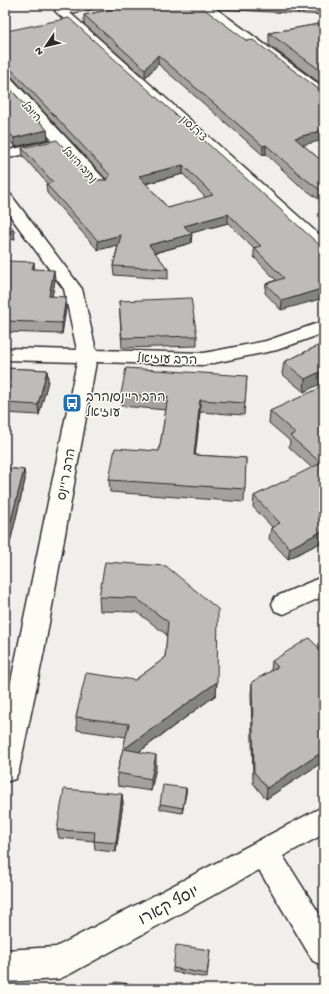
<svg xmlns="http://www.w3.org/2000/svg" width="329" height="994" font-family="'Gochi Hand','Playpen Sans Hebrew',sans-serif">
  <rect width="100%" height="100%" fill="#f0efeb"/>
  <filter id="ink" filterUnits="userSpaceOnUse"><feTurbulence type="fractalNoise" baseFrequency=".025" numOctaves="2"/><feDisplacementMap in="SourceGraphic" scale="8" xChannelSelector="R" yChannelSelector="G"/><feConvolveMatrix kernelMatrix="1 2 1 2 8 2 1 2 1" color-interpolation-filters="sRGB"/></filter>
  <g filter="url(#ink)">
    <g fill="none" stroke-linecap="round" stroke-linejoin="round">
      <defs>
        <path id="minor" d="M73,5H98L96,8L70,13L324,239V253L318,252L55,11L57,8Z
          M197,5H211L324,88V98L319,97Z
          M5,76L10,77L107,182L109,185L107,188H95L57,146L5,159V151L52,140L5,88Z
          M5,193L11,195L82,289L96,350L204,353L266,341L324,321V333L277,350L204,365L96,362L44,651L19,770L15,779L5,782V710L77,362L5,360V348L77,350L64,289L5,209Z
          M324,576V596L284,614L275,611L272,604L275,597Z
          M324,806V834L283,856L324,921V966L313,961L259,870L70,974L59,979L5,982V950L56,947Z"/>
      </defs>
      <use href="#minor" stroke="#2b2b2b" stroke-width="3"/>
      <use href="#minor" fill="#fdfcf7" fill-rule="evenodd"/>
    </g>
    <path fill="#a3a29e" stroke="#2b2b2b" fill-rule="evenodd" d="M131,5L303,145L324,163V203L298,184L266,154L263,155L158,64L145,78L84,24V15Z
      M213,5H324V15L219,9Z
      M324,23V86L269,45V33Z
      M5,29L7,31L324,249L281,310L265,293L266,284L276,280L254,257V249L228,223L191,233V243L155,253L168,269V279L114,275L113,266L118,245L98,250L47,193L46,184L47,183L23,156L22,148L93,180H107L11,76L5,75ZM183,174L206,198L168,208L146,184Z
      M5,83L47,130L48,139L15,147L5,135Z
      M5,261L35,269L55,280L52,297L66,308L62,334L5,332Z
      M119,301L197,336V346L122,348Z
      M324,343L304,392L282,374L284,362Z
      M5,368L47,370L48,381L39,415L5,413Z
      M247,376L244,415L200,412L195,455L246,458L244,502L110,492L109,480L159,451L166,410L121,406V394Z
      M324,388V541L288,559L269,539L271,528L272,527L253,507L254,496L312,468L289,447L290,441L269,423L270,411Z
      M5,468L24,470L25,480L8,551H5Z
      M166,566L217,682L216,695L139,752L156,767L151,791L118,786L117,773L126,737L77,730L76,717L135,680L165,658L167,635L137,612L100,611L99,597Z
      M324,647V761L266,799L253,783L251,694L252,682L271,671L272,661L320,649Z
      M186,788V793L182,813L160,809V804Z
      M122,794L123,803L116,852L95,850L94,841L59,838L57,830Z
      M210,950L207,978L173,972V968Z"/>
    <path fill="#848481" stroke="#2b2b2b" d="M158,55V64L145,78V69Z
      M47,130L48,139L15,147L14,138Z
      M324,130V140L294,147L295,138Z
      M266,145V154L263,155V146Z
      M183,165V174L139,185V176Z
      M228,214V223L184,235V226Z
      M14,230L15,239L5,242V233Z
      M192,234L191,243L149,254V245Z
      M121,235V244L98,250V241Z
      M324,252V261L320,253Z
      M34,262L35,273L32,269Z
      M54,270L55,280L50,307L49,296Z
      M324,288V298L281,310L282,301Z
      M66,297V308L62,334V323Z
      M47,370L48,381L39,415L38,405Z
      M324,370V382L304,392L305,379Z
      M200,400V412L194,467V455Z
      M24,470L25,480L8,551L6,540Z
      M324,530V541L288,559L290,548Z
      M217,682L216,695L125,762L124,749Z
      M324,751V761L266,799L267,788Z
      M156,755V767L151,791V779Z
      M186,788V793L182,813L183,808Z
      M122,794L123,803L116,852V843Z"/>
    <path fill="#bdbcb8" stroke="#2b2b2b" fill-rule="evenodd" d="M131,5H199L247,41L253,40L324,93V130L295,138L324,163V193L299,174L266,145L263,146L158,55L145,69L84,15Z
      M299,5H324V7Z
      M69,18L324,249V252L320,253L324,257V288L282,301L266,284L284,278L254,248L261,246L228,214L184,226L192,234L149,245L168,269L113,266L121,235L98,241L46,184L53,182L22,148L57,140L93,180H107L110,175L10,68L5,66V29L7,31ZM183,165L213,195L168,208L139,176Z
      M324,23V73L269,33Z
      M5,83L47,130L14,138L5,128Z
      M5,218L14,230L5,233Z
      M5,261L34,262L32,269L54,270L49,296L66,297L62,323L5,321Z
      M191,298L197,336L122,338L119,301Z
      M324,343V370L305,379L284,362Z
      M5,368L47,370L38,405L5,403Z
      M126,368L247,376L245,403L200,400L194,455L246,458L245,489L109,480L115,448L159,451L168,397L121,394Z
      M322,387L324,388V495H323L324,496V530L290,548L271,528L280,523L254,496L321,463L290,436L295,433L270,411Z
      M5,468L24,470L6,540H5Z
      M105,562L166,566L218,609L217,682L124,749L156,755L151,779L117,773L129,724L76,717L86,673L135,680L165,658L168,622L136,598L99,597Z
      M309,638L320,649L324,647V751L267,788L254,772L252,682L278,667L272,661Z
      M163,785L186,788L183,808L160,804Z
      M64,789L122,794L116,843L94,841L95,832L57,830Z
      M176,945L210,950L207,974L173,968Z
      M115,982L138,985V989H114Z"/>
  </g>
  <defs>
    <symbol id="bus-square" viewBox="-11 -11 22 22"><rect x="-9" y="-9" width="18" height="18" rx="4" fill="#1f6fb2" stroke="#fdfcf7"/><path d="M-5-6H5V4H4V6H2V4H-2V6H-4V4H-5ZM-3.5-4V0h7V-4ZM-3.5 1.2v1.5H-2V1.2ZM2 1.2v1.5H3.5V1.2Z" fill="#fff"/></symbol>
  </defs>
  <g fill-rule="evenodd">
    <use href="#bus-square" x="61" y="392" width="22" height="22"/>
  </g>
  <g text-anchor="middle" stroke-width="3" stroke-linejoin="round" paint-order="stroke">
    <g font-size="11" fill="#2b2b2b" stroke="#fdfcf7">
      <text transform="translate(32 111) rotate(48)" y="4">היובל</text>
      <text transform="translate(194 128) rotate(43)" y="4">צירלסון</text>
      <text transform="translate(80 164) rotate(47)" y="4">נתיב היובל</text>
    </g>
    <g font-size="13" fill="#2b2b2b" stroke="#fdfcf7">
      <text transform="translate(167 358) rotate(2)" y="5">הרב עוזיאל</text>
      <text transform="translate(65 474) rotate(-79)" y="5">הרב ריינס</text>
    </g>
    <g font-size="13" fill="#2b2b2b" stroke="#fdfcf7" text-anchor="start">
      <text x="86" y="401">הרב ריינס/הרב<tspan x="86" dy="15">עוזיאל</tspan></text>
    </g>
    <g font-size="16" fill="#2b2b2b" stroke="#fdfcf7">
      <text transform="translate(168 904) rotate(-28)" y="6">יוסף קארו</text>
    </g>
  </g>
  <rect width="329" height="994" fill="none" stroke="#fdfcf7" stroke-width="20"/>
  <rect x="10" y="10" width="309" height="974" fill="none" stroke="#2b2b2b" stroke-width="1.5" filter="url(#ink)"/>
  <g transform="translate(46 46) rotate(235)" stroke="#fdfcf7" stroke-width="3" paint-order="stroke">
  <path d="M0-3L7 15L0 10L-7 15Z" fill="#2b2b2b"/>
  <text y="-6" font-size="11" font-weight="bold" text-anchor="middle" fill="#2b2b2b">N</text>
  </g>
</svg>
